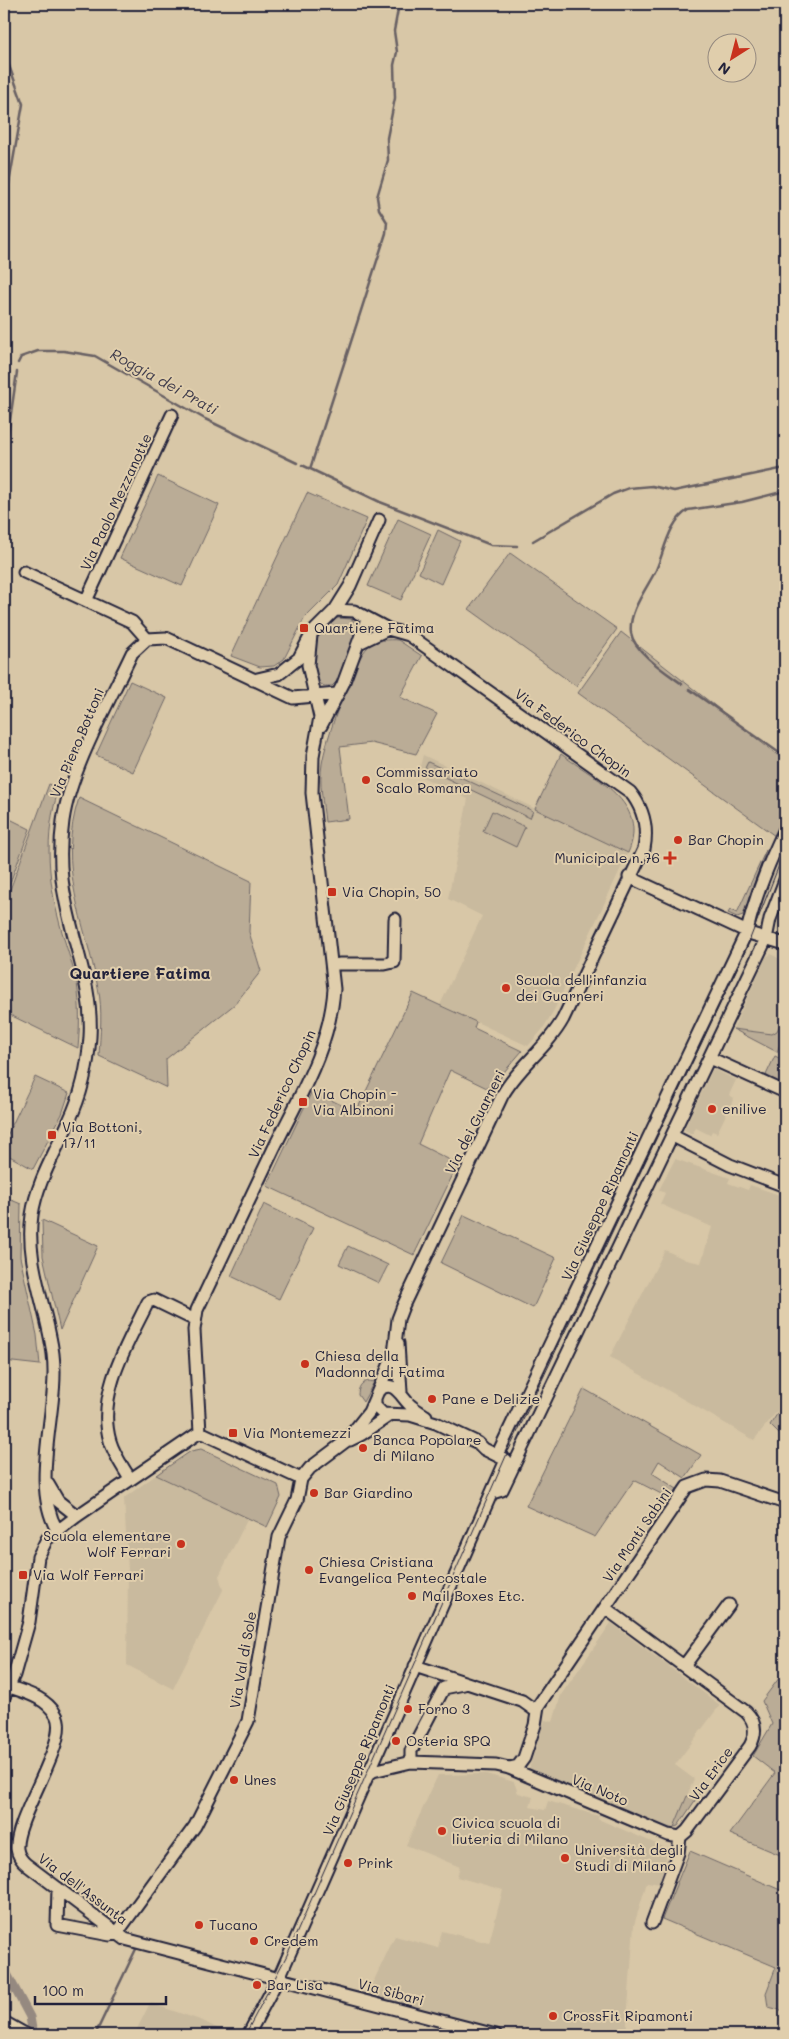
<svg xmlns="http://www.w3.org/2000/svg" width="789" height="2039" font-family="Mali,sans-serif">
  <rect width="100%" height="100%" fill="#d8c7a7"/>
  <filter id="ink" filterUnits="userSpaceOnUse"><feTurbulence type="fractalNoise" baseFrequency=".02" numOctaves="2"/><feDisplacementMap in="SourceGraphic" scale="10" xChannelSelector="R" yChannelSelector="G"/><feConvolveMatrix kernelMatrix="1 2 1 2 8 2 1 2 1" color-interpolation-filters="sRGB"/></filter>
  <g filter="url(#ink)">
    <path fill="#c9ba9e" d="M423,755L628,853L554,1010L542,1030L528,1046L440,1005L482,916L448,899L468,799L418,775Z
      M771,954L785,962V1032L777,1052L733,1029L766,957Z
      M713,1069L736,1080L729,1095L734,1098L717,1133L712,1131L710,1135L696,1128L692,1134L684,1130Z
      M675,1159L730,1178L728,1183L748,1190L750,1185L785,1197V1401L754,1440L610,1357L665,1250L686,1260L701,1263L712,1227L660,1204L665,1193L659,1190Z
      M156,1475L248,1518L219,1576L223,1590L173,1689L127,1665L128,1571L124,1498Z
      M611,1623L720,1705L675,1765L694,1779L673,1829L529,1769L545,1720L553,1722L561,1695Z
      M486,1774L514,1782L518,1793L533,1797L530,1807L545,1810L548,1801L599,1816L598,1819L668,1849L660,1884L647,1882L634,1925L626,2035H524L367,1995L395,1936L438,1948L442,1931L489,1943L503,1890L457,1877L460,1867L406,1845L438,1775Z
      M150,2003L203,2021L230,2035H134Z"/>
    <path fill="#baac96" stroke="#6e6768" d="M158,476L219,505L182,586L120,558Z
      M307,493L367,519L338,585L304,619L284,659L274,666L260,667L231,656Z
      M398,519L431,534L401,600L368,586Z
      M438,530L460,541L441,584L419,573Z
      M510,553L617,629L576,686L469,609Z
      M338,618L352,619L359,628L339,679L332,686H324C300,674 315,625 338,618Z
      M621,632L785,761V815L775,836L578,693Z
      M398,640L422,656L400,697L437,714L416,754L371,743L340,747L349,819L325,822C323,803 319,783 322,764C325,742 353,659 369,646C377,640 388,639 398,640Z
      M130,681L167,698L133,772L96,755Z
      M561,754C595,779 650,802 628,853L535,809Z
      M428,762L533,811L530,818L425,768Z
      M49,784L59,788C43,837 48,883 62,932C67,949 73,966 77,983C80,1005 80,1027 78,1048L4,1012V906Z
      M79,798L251,881L249,932L261,971L235,1004L166,1059L167,1088L99,1056C100,1035 103,1009 98,988C85,920 56,868 79,798Z
      M492,811L525,827L516,847L483,831Z
      M4,816L30,829L4,899Z
      M766,850L743,915L737,917L728,913L730,910L737,913Z
      M413,993L476,1022L474,1028L522,1051L504,1072L493,1091L450,1070L418,1144L458,1164L414,1255L267,1186L312,1091L356,1112Z
      M785,1013V1032L777,1052L733,1029L772,1034L777,1031Z
      M775,1056L785,1061V1084L774,1081L766,1075Z
      M35,1077L69,1093L62,1114L33,1169L4,1153V1142Z
      M4,1197L21,1204L20,1257L37,1335L40,1365L4,1361Z
      M264,1204L313,1228L279,1299L231,1276Z
      M464,1215L556,1258L533,1308L441,1263Z
      M42,1220L98,1246L60,1330L43,1256Z
      M348,1246L388,1265L379,1283L339,1264Z
      M368,1381L374,1382L363,1402L358,1395C358,1388 361,1382 368,1381Z
      M584,1389L701,1455L685,1478L659,1461L652,1473L677,1489L671,1499L634,1480L595,1537L526,1506Z
      M785,1402V1440L770,1425Z
      M201,1449L278,1485L281,1497L267,1527L156,1475L191,1451Z
      M785,1670V1857L730,1834L775,1773L753,1756L772,1724L762,1701Z
      M704,1787L678,1826L674,1827L687,1796L696,1797Z
      M690,1851L785,1892V2011L768,2007L766,1993L776,1967L662,1919Z"/>
    <g fill="none" stroke-linecap="round" stroke-linejoin="round">
      <path stroke="#676064" stroke-width="2.5" d="M768,4L785,10
        M4,52L23,104L4,212
        M18,363L21,357L38,351H64L95,356L205,419L297,463
        M4,462L17,372
        M302,465L380,502L491,545L517,546
        M310,469L386,233L387,222L379,209L377,197L388,160L387,138L395,98L394,65L397,52L394,31L399,4
        M533,541L613,494L629,488L652,486L674,491L785,468
        M682,684C667,673 634,652 631,633C628,612 647,588 656,570C665,550 668,523 688,510L742,502L785,491
        M689,689L785,757
        M95,2035L136,1949"/>
      <path stroke="#958980" stroke-width="9" d="M4,1968L30,2017L33,2035"/>
      <defs>
        <path id="minor" d="M24,572L132,622L147,639
          M86,601L172,415
          M359,643L388,629
          M253,680L279,674L299,658L312,633L335,610L350,586L379,520
          M321,726L343,684L367,619
          M629,877L752,934L785,944
          M339,964H385L394,962L395,919
          M710,1058L785,1092
          M673,1136L730,1165L785,1186
          M398,1343L401,1392
          M378,1391C393,1378 400,1395 409,1404C414,1409 420,1412 426,1416
          M375,1399V1406L383,1414L410,1415L436,1423L478,1443L484,1449L506,1460
          M200,1432L194,1330L197,1310C223,1256 248,1202 274,1148C299,1097 330,1047 334,989L312,793L313,756L320,717L308,665L311,635
          M200,1432L301,1479
          M350,1440L362,1434L390,1415
          M500,1449L747,931C755,896 769,862 785,829
          M130,1479C123,1467 114,1455 110,1441C96,1394 128,1343 148,1302L154,1300L195,1320
          M48,1484L58,1501L77,1516
          M492,1493L502,1490L766,939L770,919L785,880
          M57,1530C29,1481 60,1408 53,1354C47,1307 25,1263 32,1215C37,1181 56,1152 69,1121C81,1096 88,1066 90,1037C93,990 75,949 66,903C60,876 59,849 63,821C70,770 110,700 132,653L147,639L166,638L293,698L336,694
          M605,1608L746,1712C756,1722 757,1733 750,1746L687,1831L680,1837
          M415,1666L522,1701L536,1711
          M684,1666L729,1605
          M4,1685C23,1692 45,1696 56,1715C71,1740 14,1818 17,1849C18,1856 22,1861 27,1865L125,1939L496,2035
          M4,1697L14,1675L29,1622L38,1557L47,1539L77,1516L200,1432
          M411,1762V1751L444,1688L464,1684
          M509,1768L518,1766L524,1758L535,1725L538,1706L687,1487L706,1480L720,1481L785,1503
          M369,1774L373,1771L411,1762L496,1765L509,1768L668,1835L680,1837
          M58,1888L57,1925L110,1935L117,1933
          M652,1923L678,1853L680,1837
          M117,1933L195,1826L248,1721L279,1537L297,1500L301,1479L310,1468L346,1441L369,1412L394,1354L398,1319L403,1306L502,1096C518,1067 547,1048 563,1019L644,849C648,828 644,809 630,792L409,635L388,629L354,611L335,610
          M4,2022L27,2035
          M248,2035L281,1973L506,1460"/>
      </defs>
      <use href="#minor" stroke="#22223b" stroke-width="15"/>
      <use href="#minor" stroke="#e0ceac" stroke-width="11"/>
      <path stroke="#22223b" stroke-width="1" d="M245,2035L287,1955L506,1456L746,949L785,850"/>
    </g>
  </g>
  <g fill="#c8321e" stroke="#e0ceac" stroke-width="2">
    <rect x="299" y="623" width="10" height="10" rx="2.5"/>
    <circle cx="366" cy="780" r="5"/>
    <circle cx="678" cy="840" r="5"/>
    <path d="M667.5 850.5h5v5h5v5h-5v5h-5v-5h-5v-5h5z"/>
    <rect x="327" y="887" width="10" height="10" rx="2.5"/>
    <circle cx="506" cy="988" r="5"/>
    <rect x="298" y="1097" width="10" height="10" rx="2.5"/>
    <circle cx="712" cy="1109" r="5"/>
    <rect x="47" y="1130" width="10" height="10" rx="2.5"/>
    <circle cx="305" cy="1364" r="5"/>
    <circle cx="432" cy="1399" r="5"/>
    <rect x="228" y="1428" width="10" height="10" rx="2.5"/>
    <circle cx="363" cy="1448" r="5"/>
    <circle cx="314" cy="1493" r="5"/>
    <circle cx="181" cy="1544" r="5"/>
    <circle cx="309" cy="1570" r="5"/>
    <rect x="18" y="1570" width="10" height="10" rx="2.5"/>
    <circle cx="412" cy="1596" r="5"/>
    <circle cx="408" cy="1709" r="5"/>
    <circle cx="396" cy="1741" r="5"/>
    <circle cx="234" cy="1780" r="5"/>
    <circle cx="442" cy="1831" r="5"/>
    <circle cx="565" cy="1858" r="5"/>
    <circle cx="348" cy="1863" r="5"/>
    <circle cx="199" cy="1925" r="5"/>
    <circle cx="254" cy="1941" r="5"/>
    <circle cx="257" cy="1985" r="5"/>
    <circle cx="553" cy="2016" r="5"/>
  </g>
  <g text-anchor="middle" stroke-width="4" stroke-linejoin="round" paint-order="stroke">
    <g font-size="14" fill="#22223b" stroke="#e0ceac">
      <text transform="translate(116 502) rotate(-65)" y="5">Via Paolo Mezzanotte</text>
      <text transform="translate(573 733) rotate(36)" y="5">Via Federico Chopin</text>
      <text transform="translate(77 743) rotate(-67)" y="5">Via Piero Bottoni</text>
      <text transform="translate(282 1094) rotate(-65)" y="5">Via Federico Chopin</text>
      <text transform="translate(475 1122) rotate(-63)" y="5">Via dei Guarneri</text>
      <text transform="translate(600 1206) rotate(-65)" y="5">Via Giuseppe Ripamonti</text>
      <text transform="translate(637 1535) rotate(-56)" y="5">Via Monti Sabini</text>
      <text transform="translate(243 1660) rotate(-80)" y="5">Via Val di Sole</text>
      <text transform="translate(359 1760) rotate(-67)" y="5">Via Giuseppe Ripamonti</text>
      <text transform="translate(711 1774) rotate(-54)" y="5">Via Erice</text>
      <text transform="translate(600 1790) rotate(23)" y="5">Via Noto</text>
      <text transform="translate(83 1889) rotate(37)" y="5">Via dell'Assunta</text>
      <text transform="translate(391 1992) rotate(15)" y="5">Via Sibari</text>
    </g>
    <g font-size="14" fill="#22223b" stroke="#e0ceac" text-anchor="start">
      <text x="314" y="633">Quartiere Fatima</text>
      <text x="376" y="777">Commissariato<tspan x="376" dy="16">Scalo Romana</tspan></text>
      <text x="688" y="845">Bar Chopin</text>
      <text x="660" y="863" text-anchor="end">Municipale n.76</text>
      <text x="342" y="897">Via Chopin, 50</text>
      <text x="516" y="985">Scuola dell'infanzia<tspan x="516" dy="16">dei Guarneri</tspan></text>
      <text x="313" y="1099">Via Chopin -<tspan x="313" dy="16">Via Albinoni</tspan></text>
      <text x="722" y="1114">enilive</text>
      <text x="62" y="1132">Via Bottoni,<tspan x="62" dy="16">17/11</tspan></text>
      <text x="315" y="1361">Chiesa della<tspan x="315" dy="16">Madonna di Fatima</tspan></text>
      <text x="442" y="1404">Pane e Delizie</text>
      <text x="243" y="1438">Via Montemezzi</text>
      <text x="373" y="1445">Banca Popolare<tspan x="373" dy="16">di Milano</tspan></text>
      <text x="324" y="1498">Bar Giardino</text>
      <text x="171" y="1541" text-anchor="end">Scuola elementare<tspan x="171" dy="16">Wolf Ferrari</tspan></text>
      <text x="319" y="1567">Chiesa Cristiana<tspan x="319" dy="16">Evangelica Pentecostale</tspan></text>
      <text x="33" y="1580">Via Wolf Ferrari</text>
      <text x="422" y="1601">Mail Boxes Etc.</text>
      <text x="418" y="1714">Forno 3</text>
      <text x="406" y="1746">Osteria SPQ</text>
      <text x="244" y="1785">Unes</text>
      <text x="452" y="1828">Civica scuola di<tspan x="452" dy="16">liuteria di Milano</tspan></text>
      <text x="575" y="1855">Università degli<tspan x="575" dy="16">Studi di Milano</tspan></text>
      <text x="358" y="1868">Prink</text>
      <text x="209" y="1930">Tucano</text>
      <text x="264" y="1946">Credem</text>
      <text x="267" y="1990">Bar Lisa</text>
      <text x="563" y="2021">CrossFit Ripamonti</text>
    </g>
    <g font-size="15" font-style="italic" fill="#3f3c4c" stroke="#e0ceac">
      <text transform="translate(164 382) rotate(29)" y="5">Roggia dei Prati</text>
    </g>
    <g font-size="16" font-weight="bold" fill="#22223b" stroke="#e0ceac">
      <text x="140" y="979">Quartiere Fatima</text>
    </g>
  </g>
  <rect width="789" height="2039" fill="none" stroke="#e0ceac" stroke-width="20"/>
  <rect x="10" y="10" width="769" height="2019" fill="none" stroke="#22223b" stroke-width="2" filter="url(#ink)"/>
  <g transform="translate(732 58) rotate(216)"><circle r="24" fill="#e0ceac" stroke="#94897f"/>
  <path d="M0-4L9 19L0 12L-9 19Z" fill="#c8321e"/>
  <text y="-8" font-size="14" font-weight="bold" text-anchor="middle" fill="#22223b">N</text>
  </g>
  <path d="M35 1996v8h131v-8" fill="none" stroke="#22223b" stroke-width="2.5"/>
  <text x="42" y="1996" font-size="15" fill="#22223b" stroke="#e0ceac" stroke-width="4" paint-order="stroke">100 m</text>
</svg>
